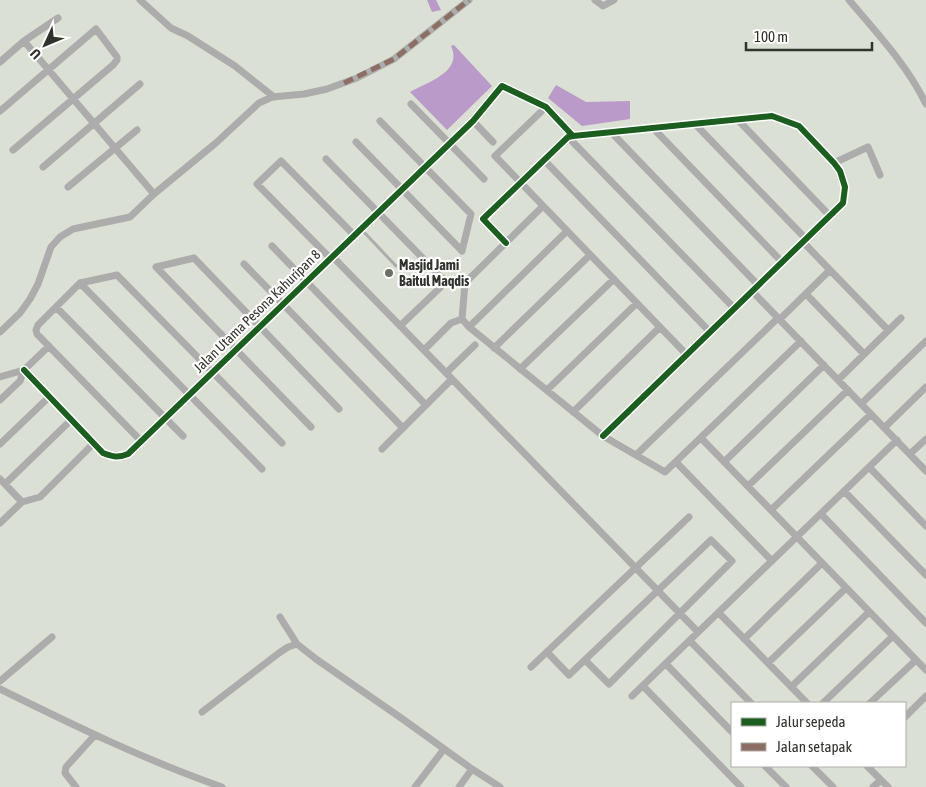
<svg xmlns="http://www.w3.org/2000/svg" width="926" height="787" font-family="'Asap Condensed',sans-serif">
  <rect width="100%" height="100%" fill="#dbe0d5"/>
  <path fill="#ba9ac8" d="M427,0H436L441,10L432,12Z
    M454,45L492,86L447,130L410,92C428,82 463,72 451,46Z
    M556,85L586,102L630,101V119L582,126L548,98Z"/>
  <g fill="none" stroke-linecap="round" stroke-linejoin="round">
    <path stroke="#acacac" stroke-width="3" d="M362,230L396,266"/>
    <path stroke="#acacac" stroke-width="7" d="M140,0L171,28L188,36L235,66L274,97
      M595,0L603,6L614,0
      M849,0C877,33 907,65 926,104
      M24,41L58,18
      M0,62L24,41L154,194
      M411,104L484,179
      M546,107L495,156L686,354
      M0,111L96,29L117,57V60L113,65L13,150
      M737,119L830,216
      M473,121L493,142
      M695,124L806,239
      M653,128L782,262
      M611,132L758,285
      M568,137L734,308
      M356,142L462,251L471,214L380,121
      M326,159L446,282L400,326
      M544,160L710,332
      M834,163L868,147L880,175
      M43,167L140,84
      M68,187L137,130
      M543,206L465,283L462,319L469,327L603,436L665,472L801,341
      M506,243L483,219L568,137L573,136L772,116L799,126L834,163L840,171L845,187L843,203L603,436
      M272,246L426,405
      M332,256L452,379L382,449
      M330,258L257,184L281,161L354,235
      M244,264L403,428
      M830,270L888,330
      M80,283L262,469
      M752,291L926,471
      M806,294L864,354
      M56,307L183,436
      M780,319L830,270L803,242
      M469,327L567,231
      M0,332L20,313L30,299L38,284L51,247L60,237L73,229L130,217L154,194L217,142L259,103L272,97L304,94L327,89L357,78L394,59L469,0
      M494,348L590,255
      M424,350L451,323L462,319
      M520,369L614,279
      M24,370L103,453C113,457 118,458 128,454L473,121L502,86L546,107L573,136
      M446,373L475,345
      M0,377L24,370
      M452,379L698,632
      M838,380L901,318
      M547,390L637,303
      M0,400L20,381L24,370L49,346
      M861,404L926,341
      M573,412L660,327
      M311,427L156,267L194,258L339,409
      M884,428L926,387
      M701,438L926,670
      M141,441L37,334L36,330L38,325L80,283L117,275L282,443
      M0,444L49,397
      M910,454L926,439
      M636,455L778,318
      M676,462L772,561
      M724,462L824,365
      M869,467L926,526
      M0,479L22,502
      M5,484L71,420
      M748,486L848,390
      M844,491L926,575
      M771,510L871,414
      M821,514L926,623
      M0,523L22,502L40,497L94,443
      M719,613L807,703
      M280,617L297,644
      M744,639L822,563
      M690,641L751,703
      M547,652L569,675L711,540L732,561L609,684L585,660
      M768,663L846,588
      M666,664L732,732
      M531,667L689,517
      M0,681L52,637
      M643,686L741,787
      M791,687L869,612
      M0,689C73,725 145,760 222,787
      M632,696L897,440
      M823,703L893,636
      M870,703L916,660
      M202,712L279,653L288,647L297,644L316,659L404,720L472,769L500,787
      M905,717L926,696
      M765,766L786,787
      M812,766L833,787
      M867,766L888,787
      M76,787L65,773L66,767L95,735
      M415,787L444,749
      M459,787L472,769
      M873,787L881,780"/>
    <path stroke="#8d6e63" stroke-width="5" stroke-dasharray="10 5" stroke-linecap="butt" d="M344,83L394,59L469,0"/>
    <defs>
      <path id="cycleway" d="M506,243L483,219L568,137L573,136L772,116L799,126L834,163L840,171L845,187L843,203L603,436
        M24,370L103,453C113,457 118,458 128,454L473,121L502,86L546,107L573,136"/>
    </defs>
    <use href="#cycleway" stroke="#fff" stroke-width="9"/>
    <use href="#cycleway" stroke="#1b5e20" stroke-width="6"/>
  </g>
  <circle fill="#6b7066" stroke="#fff" stroke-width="2" cx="389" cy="273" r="5"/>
  <g text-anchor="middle" stroke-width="4.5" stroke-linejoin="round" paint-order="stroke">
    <g font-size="14" font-weight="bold" fill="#2f332b" stroke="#fff" text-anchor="start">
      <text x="399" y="270">Masjid Jami<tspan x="399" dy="16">Baitul Maqdis</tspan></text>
    </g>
    <g font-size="14" fill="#2f332b" stroke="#fff">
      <text transform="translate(257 311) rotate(-44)" y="5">Jalan Utama Pesona Kahuripan 8</text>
    </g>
  </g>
  <rect x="731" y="702" width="175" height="65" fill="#ffffff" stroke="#acadaa"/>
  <rect x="741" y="718" width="25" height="8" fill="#1b5e20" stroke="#acadaa"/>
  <text x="776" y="727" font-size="15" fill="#2f332b">Jalur sepeda</text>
  <rect x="741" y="743" width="25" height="8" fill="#8d6e63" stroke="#acadaa"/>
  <text x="776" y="752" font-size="15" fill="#2f332b">Jalan setapak</text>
  <g transform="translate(45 45) rotate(226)" stroke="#ffffff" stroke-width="4" paint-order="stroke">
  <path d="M0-4L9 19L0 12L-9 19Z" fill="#2f332b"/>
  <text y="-8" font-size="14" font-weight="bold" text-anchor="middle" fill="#2f332b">U</text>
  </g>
  <path d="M746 42v8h126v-8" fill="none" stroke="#2f332b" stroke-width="2.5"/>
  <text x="754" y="42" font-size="15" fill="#2f332b" stroke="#ffffff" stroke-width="4" paint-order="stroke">100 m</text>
</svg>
